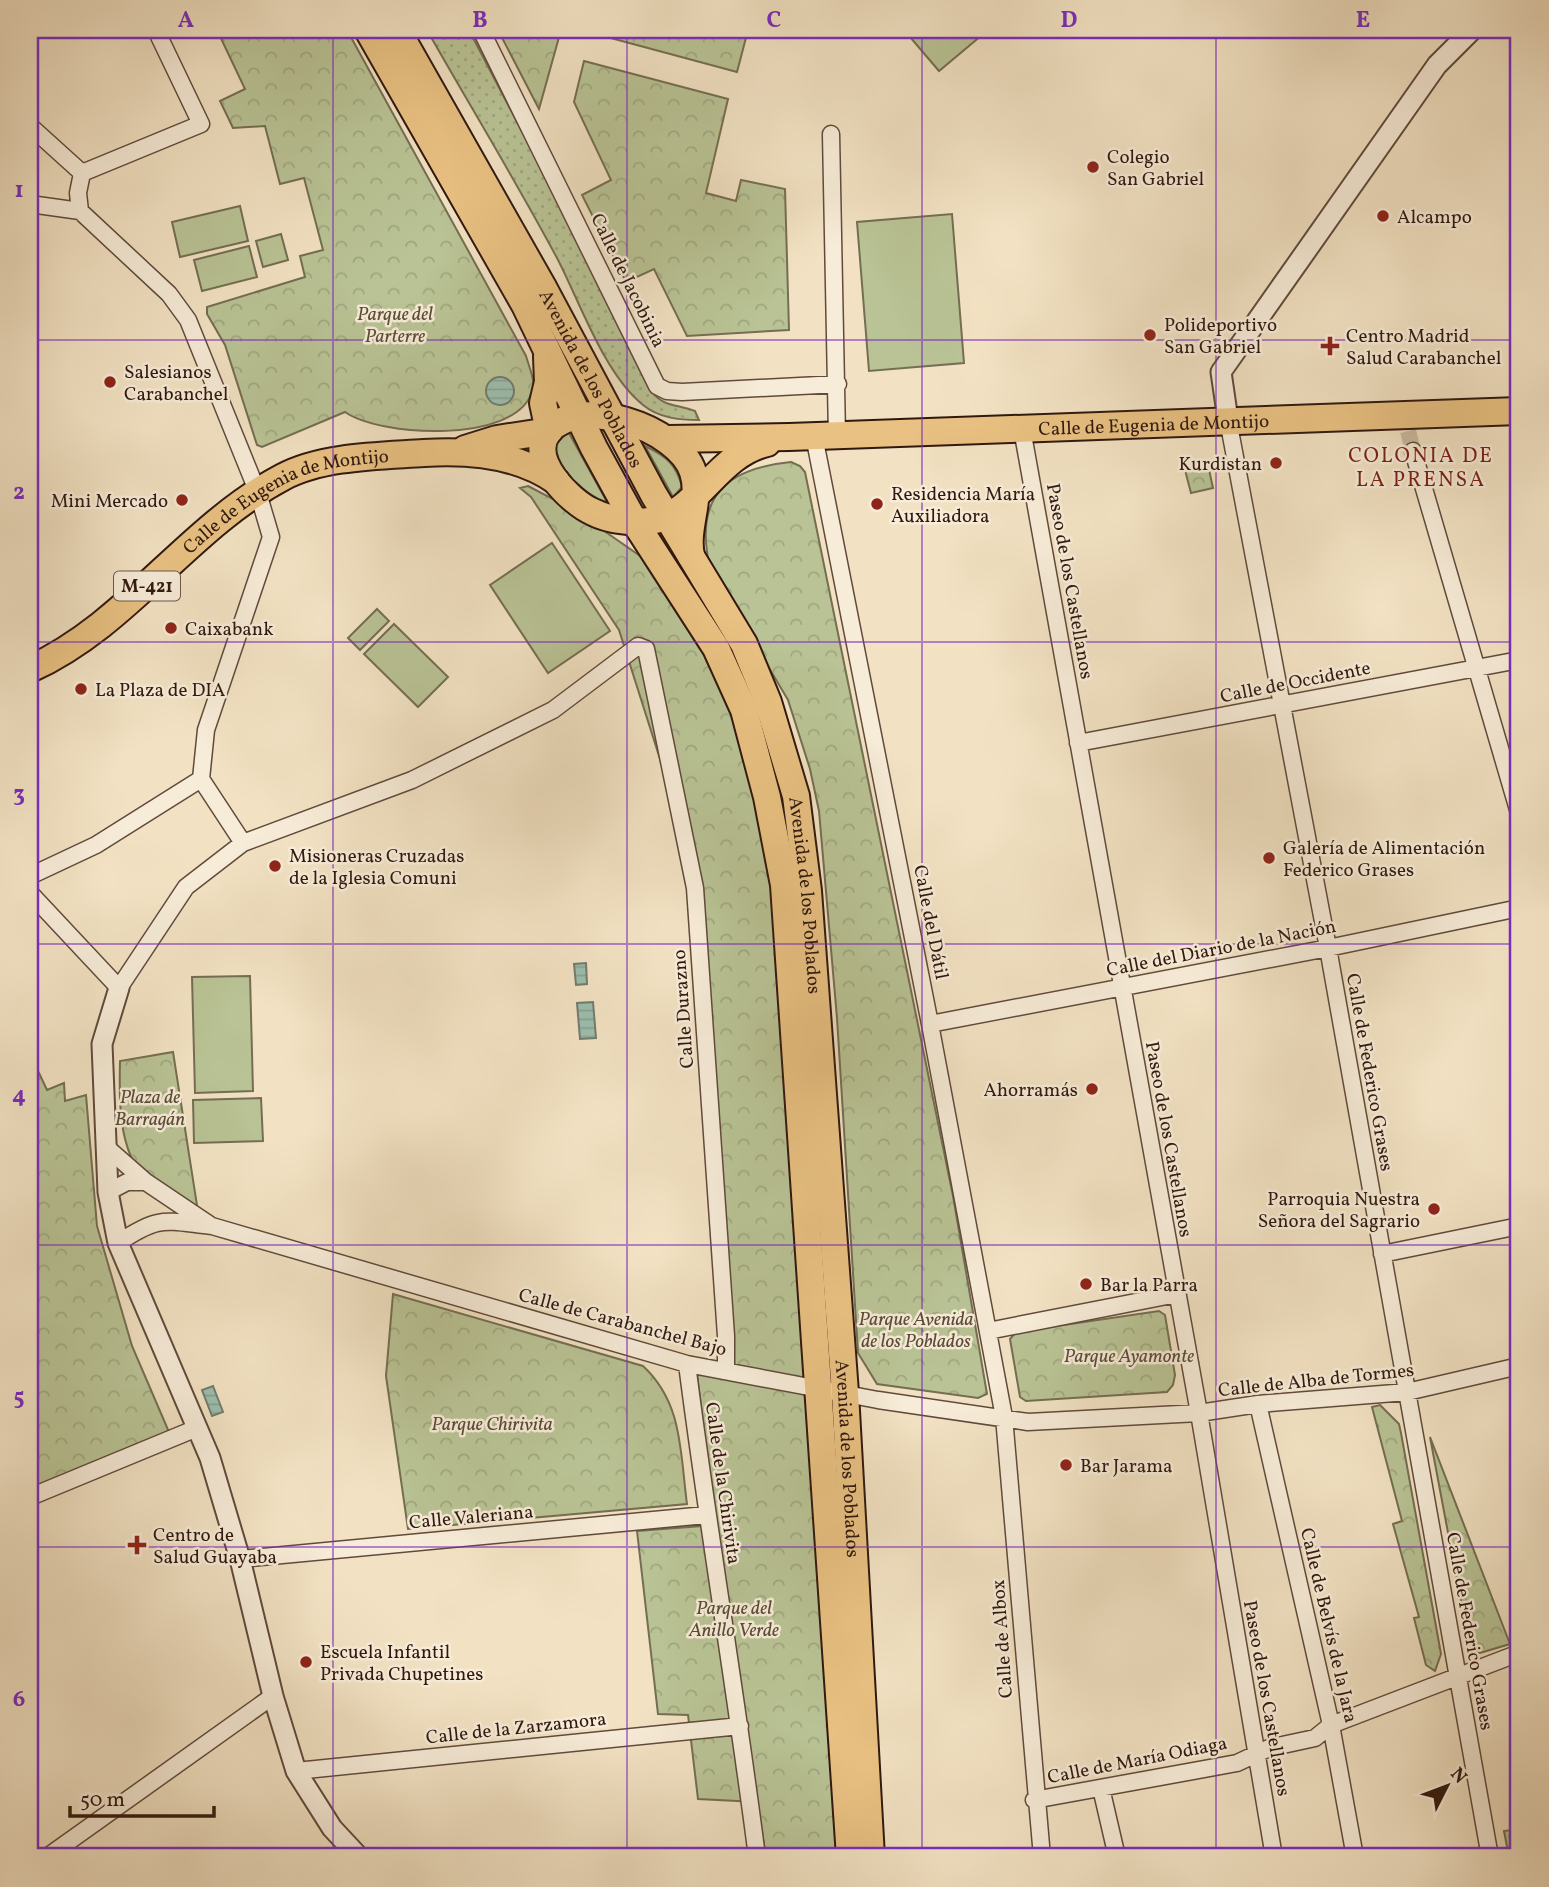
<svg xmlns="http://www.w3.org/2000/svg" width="1549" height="1887" font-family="Vollkorn,serif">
  <defs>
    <pattern id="park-crowns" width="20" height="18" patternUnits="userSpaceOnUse" patternTransform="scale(1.75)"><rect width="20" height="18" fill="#b9c395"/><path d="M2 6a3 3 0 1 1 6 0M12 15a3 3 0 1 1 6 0" fill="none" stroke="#9fa77f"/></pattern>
    <pattern id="garden-dots" width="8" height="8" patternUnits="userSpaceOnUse" patternTransform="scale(1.75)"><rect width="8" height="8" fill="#b9c395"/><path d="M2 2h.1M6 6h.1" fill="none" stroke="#9fa77f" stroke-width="1.8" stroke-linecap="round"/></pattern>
    <pattern id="water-rules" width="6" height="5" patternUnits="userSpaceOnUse" patternTransform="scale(1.75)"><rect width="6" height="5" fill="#9cbfaf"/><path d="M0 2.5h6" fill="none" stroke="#87a395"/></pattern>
  </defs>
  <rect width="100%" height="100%" fill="#f2e2c3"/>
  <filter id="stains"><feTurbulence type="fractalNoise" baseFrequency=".00286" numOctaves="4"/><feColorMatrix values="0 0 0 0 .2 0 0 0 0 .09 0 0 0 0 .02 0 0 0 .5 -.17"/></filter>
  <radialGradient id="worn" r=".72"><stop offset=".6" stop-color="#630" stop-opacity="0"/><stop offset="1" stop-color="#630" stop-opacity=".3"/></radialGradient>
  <path fill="#b9c395" stroke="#746e52" stroke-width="2" d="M904,30H988L939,71Z
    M240,206L248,241L180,257L172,222Z
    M952,214L964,363L869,371L857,222Z
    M281,234L288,260L263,267L256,241Z
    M249,246L257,277L202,291L194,260Z
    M569,433L607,502L587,498L560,467L554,448L558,438Z
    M645,446C666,456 676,464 682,487L673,497Z
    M552,543L610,631L548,673L490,585Z
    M377,609L389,621L360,650L348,638Z
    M394,624L448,677L418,707L364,654Z
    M250,976L253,1091L195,1093L192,977Z
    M261,1098L263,1141L194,1143L193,1100Z"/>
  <path fill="url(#park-crowns)" stroke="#746e52" stroke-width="2" d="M217,30H347L526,356C529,367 536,381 532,392C515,444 381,437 345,412L262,447L257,445L225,345L207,314V307L305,277L300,256L323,250L304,178L280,184L265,126L233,128L220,101L245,89Z
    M498,30H561L539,109Z
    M581,30H748L737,72Z
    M584,61L728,99L706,193L736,201L741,180L785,189L789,330L687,336L654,269L626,282L582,195L611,180L574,102Z
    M791,462L800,466L805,472L953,1196L987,1394L978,1398L877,1384L858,1353L837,1018L819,811L810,769L788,700L710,568C694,499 723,469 791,462Z
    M1208,465L1213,488L1191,493L1185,470Z
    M528,486L574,510L656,567L742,715L774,901L838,1857H766L757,1802L698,1799L688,1715L658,1714L637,1531L715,1525L696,1365L726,1371L701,888L619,630L531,497L520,488Z
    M173,1052L199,1218C185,1208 155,1193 145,1181C118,1147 119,1101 120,1061Z
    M39,1073L47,1090L64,1083L65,1101L86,1095L97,1226L132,1346L172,1439L30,1497V1078Z
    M393,1294L643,1366C683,1403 680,1452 687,1504L408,1529L386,1376Z
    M1159,1311L1165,1315L1175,1375L1173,1385L1167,1392L1026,1401L1020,1397L1010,1339L1016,1332Z
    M1380,1405L1399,1424L1401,1433L1441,1654L1435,1671L1426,1665L1414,1618L1419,1617L1393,1524L1402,1521L1372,1407Z
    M1430,1437L1510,1644L1480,1653L1473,1651L1465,1623Z
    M1519,1829V1857H1509L1504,1831Z"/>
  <path fill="url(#garden-dots)" stroke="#746e52" stroke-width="2" d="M427,30H469L552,189L650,390C663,407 676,404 695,411L699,420C679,420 659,418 643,405C604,374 580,302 557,258C516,181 470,106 427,30Z"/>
  <path fill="url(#water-rules)" stroke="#717c6f" stroke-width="2" d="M486 391a14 14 0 1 1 28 0a14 14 0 1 1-28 0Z
    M586,963L587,984L576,985L574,964Z
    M593,1002L596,1038L580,1039L577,1003Z
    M213,1386L223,1412L212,1416L202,1390Z"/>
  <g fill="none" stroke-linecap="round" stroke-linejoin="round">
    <path stroke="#cbba9f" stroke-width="16" stroke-dasharray="16 8" stroke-linecap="butt" d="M1408,431L1413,451"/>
    <defs>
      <path id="minor" d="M481,30L657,386L667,391L682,392L838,384
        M30,126L82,173
        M831,134L837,436
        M30,204L80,211L169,294L188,320L258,493L271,537L206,730L201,779
        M80,211L78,193L82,173L201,124L156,30
        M1228,420L1328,948L1490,1857
        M1022,429L1199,1413L1274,1857
        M814,436L930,1024L1004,1417L1042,1857
        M1413,451L1519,813
        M1078,743L1519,660
        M201,779L243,843
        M30,876L96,845L201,779
        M30,893L119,988L186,887L243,843L412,780L553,710L638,646L646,649L695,888L726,1336V1371
        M930,1024L1328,948L1519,908
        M105,1146L146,1182L210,1225
        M108,1192L127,1182H146
        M118,1243C160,1215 164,1221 212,1226L687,1364L878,1400L1028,1422L1199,1413L1258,1404L1407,1392L1519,1366
        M1382,1254L1519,1226
        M988,1331L1177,1294
        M687,1364C708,1529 736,1692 757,1857
        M1258,1404L1331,1725L1355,1857
        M30,1497L197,1428
        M240,1559L706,1515
        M296,1771L740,1726
        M1101,1788L1117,1857
        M1034,1800L1237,1763L1269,1748L1315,1738L1331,1725L1519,1653
        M47,1857L273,1696"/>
      <path id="tertiary" d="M1228,420L1221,372L1437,65L1472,30
        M119,988L102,1044L108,1192L118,1243L210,1458L240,1559L273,1696L296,1771L332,1828L359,1857"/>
      <g id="primary">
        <path d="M368,30L525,305L594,448L634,521L716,648L744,710L767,797L784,885L850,1857"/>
        <path id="s1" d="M397,30L544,289L654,495L744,644L768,702L796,796L808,891L845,1393L871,1857"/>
        <path d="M547,357L548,382L543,403L549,431"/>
        <path id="s2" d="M668,439L789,437L1519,411"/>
        <path d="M465,449L497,439L549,431"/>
        <path d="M691,556C685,527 702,500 693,472C679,427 577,394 548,432C527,459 570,502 593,512C609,520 632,523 650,521C698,515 715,455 767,443"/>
        <path id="s3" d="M30,669C128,625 188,527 283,477C322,456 381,456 424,453C470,450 518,454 556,481"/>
      </g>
    </defs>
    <use href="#minor" stroke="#604a3c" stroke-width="19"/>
    <use href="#tertiary" stroke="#604a3c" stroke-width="23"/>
    <use href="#primary" stroke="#30180f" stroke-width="30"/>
    <use href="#minor" stroke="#f7ecd8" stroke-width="16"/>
    <use href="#tertiary" stroke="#f7ecd8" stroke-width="19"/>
    <use href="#primary" stroke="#e9c182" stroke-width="26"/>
  </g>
  <path fill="none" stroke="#7b2cbf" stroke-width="2" stroke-opacity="0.55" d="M333,30V1857M627,30V1857M922,30V1857M1216,30V1857M30,340H1519M30,642H1519M30,944H1519M30,1245H1519M30,1547H1519"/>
  <g fill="#8f2418" stroke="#f7ecd8" stroke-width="2.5">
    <circle cx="1093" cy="167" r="7"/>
    <circle cx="1383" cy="216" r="7"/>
    <circle cx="1150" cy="335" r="7"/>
    <path d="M1326.5 335.5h7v7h7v7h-7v7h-7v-7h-7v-7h7z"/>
    <circle cx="110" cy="382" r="7"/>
    <circle cx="1276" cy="463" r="7"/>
    <circle cx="182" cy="500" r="7"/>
    <circle cx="877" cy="504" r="7"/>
    <circle cx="171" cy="628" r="7"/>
    <circle cx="81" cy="689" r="7"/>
    <circle cx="1269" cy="858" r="7"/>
    <circle cx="275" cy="866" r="7"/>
    <circle cx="1092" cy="1089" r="7"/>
    <circle cx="1434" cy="1209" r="7"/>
    <circle cx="1086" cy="1284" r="7"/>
    <circle cx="1066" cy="1465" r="7"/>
    <path d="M133.5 1534.5h7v7h7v7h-7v7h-7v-7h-7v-7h7z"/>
    <circle cx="306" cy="1662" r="7"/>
  </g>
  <g text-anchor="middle" stroke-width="5" stroke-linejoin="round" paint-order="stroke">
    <rect fill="#f7ecd8" stroke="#6c584b" stroke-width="2" x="114" y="571.5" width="66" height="29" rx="5"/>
    <g font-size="18" font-weight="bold" fill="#30180f">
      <text x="147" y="592">M-421</text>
    </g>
    <g font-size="19" fill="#30180f" stroke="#f7ecd8" text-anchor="start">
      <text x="1107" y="163">Colegio<tspan x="1107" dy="22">San Gabriel</tspan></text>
      <text x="1397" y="223">Alcampo</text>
      <text x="1164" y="331">Polideportivo<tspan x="1164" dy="22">San Gabriel</tspan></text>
      <text x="1346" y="342">Centro Madrid<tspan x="1346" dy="22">Salud Carabanchel</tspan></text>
      <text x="124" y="378">Salesianos<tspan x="124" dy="22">Carabanchel</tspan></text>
      <text x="1262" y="470" text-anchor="end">Kurdistan</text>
      <text x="891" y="500">Residencia María<tspan x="891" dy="22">Auxiliadora</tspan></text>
      <text x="168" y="507" text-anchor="end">Mini Mercado</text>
      <text x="185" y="635">Caixabank</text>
      <text x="95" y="696">La Plaza de DIA</text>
      <text x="1283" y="854">Galería de Alimentación<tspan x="1283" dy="22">Federico Grases</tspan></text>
      <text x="289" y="862">Misioneras Cruzadas<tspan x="289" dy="22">de la Iglesia Comuni</tspan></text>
      <text x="1078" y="1096" text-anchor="end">Ahorramás</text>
      <text x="1420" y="1205" text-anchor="end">Parroquia Nuestra<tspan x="1420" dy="22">Señora del Sagrario</tspan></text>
      <text x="1100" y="1291">Bar la Parra</text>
      <text x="1080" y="1472">Bar Jarama</text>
      <text x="153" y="1541">Centro de<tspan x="153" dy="22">Salud Guayaba</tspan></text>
      <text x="320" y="1658">Escuela Infantil<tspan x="320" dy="22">Privada Chupetines</tspan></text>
    </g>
    <g font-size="19" fill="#30180f" stroke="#f7ecd8">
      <text transform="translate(629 280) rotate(64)" y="7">Calle de Jacobinia</text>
      <text dy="7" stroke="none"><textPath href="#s1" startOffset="399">Avenida de los Poblados</textPath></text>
      <text dy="7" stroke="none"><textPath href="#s2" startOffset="486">Calle de Eugenia de Montijo</textPath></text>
      <text dy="7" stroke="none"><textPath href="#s3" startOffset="312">Calle de Eugenia de Montijo</textPath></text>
      <text transform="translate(1071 581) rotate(80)" y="7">Paseo de los Castellanos</text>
      <text transform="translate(1295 681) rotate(-11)" y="7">Calle de Occidente</text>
      <text dy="7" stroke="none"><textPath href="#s1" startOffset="966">Avenida de los Poblados</textPath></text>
      <text transform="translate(932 922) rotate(79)" y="7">Calle del Dátil</text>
      <text transform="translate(1221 947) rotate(-11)" y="7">Calle del Diario de la Nación</text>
      <text transform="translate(682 1009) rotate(-94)" y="7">Calle Durazno</text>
      <text transform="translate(1371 1072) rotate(80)" y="7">Calle de Federico Grases</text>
      <text transform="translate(1170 1139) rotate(80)" y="7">Paseo de los Castellanos</text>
      <text transform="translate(623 1321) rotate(15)" y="7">Calle de Carabanchel Bajo</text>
      <text transform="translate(1316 1379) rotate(-6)" y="7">Calle de Alba de Tormes</text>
      <text dy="7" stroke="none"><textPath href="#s1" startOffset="1531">Avenida de los Poblados</textPath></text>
      <text transform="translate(724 1483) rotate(82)" y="7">Calle de la Chirivita</text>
      <text transform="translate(471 1516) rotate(-5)" y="7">Calle Valeriana</text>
      <text transform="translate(1330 1625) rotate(77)" y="7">Calle de Belvís de la Jara</text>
      <text transform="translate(1471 1631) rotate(80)" y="7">Calle de Federico Grases</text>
      <text transform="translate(1001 1639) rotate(-94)" y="7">Calle de Albox</text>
      <text transform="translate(1268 1698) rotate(80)" y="7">Paseo de los Castellanos</text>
      <text transform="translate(516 1727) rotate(-6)" y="7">Calle de la Zarzamora</text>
      <text transform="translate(1137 1759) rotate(-11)" y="7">Calle de María Odiaga</text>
    </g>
    <g font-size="19" font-style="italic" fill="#594b37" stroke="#f7ecd8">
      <text x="395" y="320">Parque del<tspan x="395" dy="22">Parterre</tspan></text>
      <text x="150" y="1103">Plaza de<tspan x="150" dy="22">Barragán</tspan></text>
      <text x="916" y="1325">Parque Avenida<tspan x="916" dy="22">de los Poblados</tspan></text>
      <text x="1129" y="1362">Parque Ayamonte</text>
      <text x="492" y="1430">Parque Chirivita</text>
      <text x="734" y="1614">Parque del<tspan x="734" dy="22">Anillo Verde</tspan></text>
    </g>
    <g font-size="21" letter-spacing="2" fill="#7a1f14" stroke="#f7ecd8">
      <text x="1421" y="462">COLONIA DE<tspan x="1421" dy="24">LA PRENSA</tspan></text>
    </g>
  </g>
  <rect width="1549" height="1887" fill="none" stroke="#f2e2c3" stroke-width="77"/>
  <g transform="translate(1447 1786) rotate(48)" stroke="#f7ecd8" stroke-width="5" paint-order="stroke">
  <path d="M0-5L12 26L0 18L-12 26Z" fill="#30180f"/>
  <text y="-10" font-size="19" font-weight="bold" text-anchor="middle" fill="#30180f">N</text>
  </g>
  <path d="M70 1806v10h144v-10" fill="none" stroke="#30180f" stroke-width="3.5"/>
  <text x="80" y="1806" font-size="21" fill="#30180f" stroke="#f7ecd8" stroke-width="5" paint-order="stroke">50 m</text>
  <rect x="38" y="38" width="1472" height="1810" fill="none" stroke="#7b2cbf" stroke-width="2.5"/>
  <g font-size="23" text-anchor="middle" font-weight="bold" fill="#7b2cbf">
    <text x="186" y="27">A</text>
    <text x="480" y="27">B</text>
    <text x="774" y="27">C</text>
    <text x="1069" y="27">D</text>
    <text x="1363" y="27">E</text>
    <text x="19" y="197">1</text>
    <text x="19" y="499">2</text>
    <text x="19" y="801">3</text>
    <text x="19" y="1102">4</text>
    <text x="19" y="1404">5</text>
    <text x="19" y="1706">6</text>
  </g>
  <rect width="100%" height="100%" filter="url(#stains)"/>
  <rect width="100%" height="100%" fill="url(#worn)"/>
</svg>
